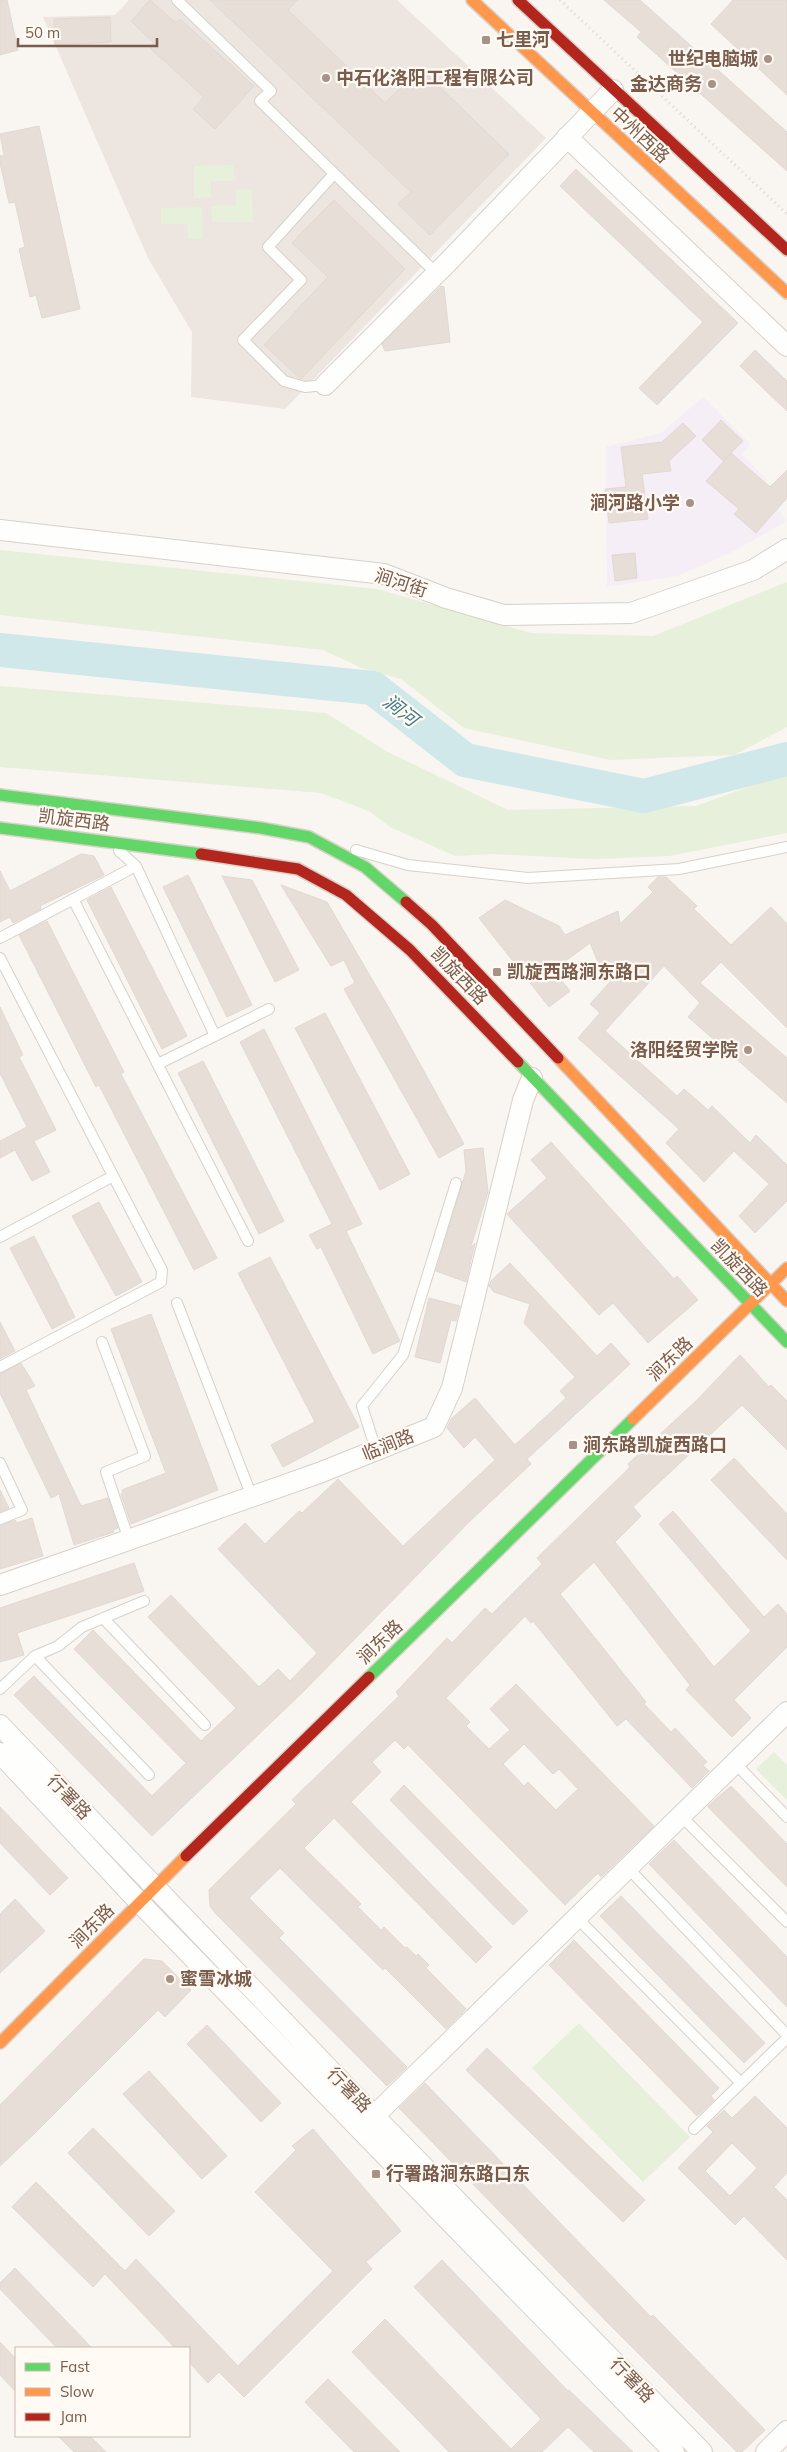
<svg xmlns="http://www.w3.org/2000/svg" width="787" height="2452" font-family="Mulish,'Noto Sans SC',sans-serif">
  <rect width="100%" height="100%" fill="#f9f5f0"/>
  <path fill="#ede5e0" d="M129,0H397L546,138L285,409L191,397L192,332L148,258L43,17L115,15Z"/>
  <path fill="#f6eef6" d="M703,397L750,444L742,454L767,480L761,486L787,521L734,551L678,576L607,587L606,447L661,433Z"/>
  <path fill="#e7f0db" d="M233,165L234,181H211V197L194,198V166Z
    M252,189L253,222H212L211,206L236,205V190Z
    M202,207L203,239H188L187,224H161V208Z
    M0,550L377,589L531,633L653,636L787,582V727L734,755L611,760L464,728L401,679L364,669L323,650L0,615Z
    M0,686L326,713L386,751L508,810L696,806L787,773V833L669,856L593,859L493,854L455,856L390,827L369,811L321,793L0,767Z
    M774,1752L787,1765V1800L756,1769Z
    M579,2023L690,2137L643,2182L532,2068Z"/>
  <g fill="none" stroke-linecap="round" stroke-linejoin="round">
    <path stroke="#d0e8ea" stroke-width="34" d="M0,650L373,688L465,760L644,796L787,759"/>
  </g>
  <path fill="#e6ded7" stroke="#e2d8d2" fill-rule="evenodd" d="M0,0H7L18,50L0,55Z
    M150,0L176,23L180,19L254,86L215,129L193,109L204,97L150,48L154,43L131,21Z
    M210,0H297L288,10L385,103L420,68L509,154L430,235L398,204L411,192Z
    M604,0H640L787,132V171L637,37L641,32Z
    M733,0H787V95L711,24Z
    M110,17L111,42L55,45L54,19Z
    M39,126L80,309L42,318L36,295L30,297L19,249L25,247L15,202L9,203L0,163V156L4,155L0,134Z
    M576,169L738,323L657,405L639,388L703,322L560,186Z
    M334,200L405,269L301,379L264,345L328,277L292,243Z
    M441,286L444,287L450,342L385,351L382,344Z
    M755,350L787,381V411L740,366Z
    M721,420L743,441L723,461L702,440Z
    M683,423L696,436L669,461L671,471L642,474L648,519L609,523L605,489L626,487L621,447L662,442Z
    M731,453L770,487L787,470V498L756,533L734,514L739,509L706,481Z
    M635,553L637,578L615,581L612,555Z
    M81,854L94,856L104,875L40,906L41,909L13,923L10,917L0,922V871L10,891Z
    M188,875L252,1005L227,1017L163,887Z
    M222,876L252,880L299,970L275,982Z
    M658,877H666L697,906L694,909L731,945L771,907L787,924V1028L721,962L700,983L787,1058V1103L688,1017L700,1003L664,966L605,1031L677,1096L684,1089L708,1110L712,1106L750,1143L756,1135L787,1165V1201L755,1233L739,1216L769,1184L734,1151L704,1182L666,1143L679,1129L578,1038L600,1013L590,1004L611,981L603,974L590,943L553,970L570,991L549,1007L479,918L505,900L559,926L565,935L618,911L620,924L653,892L648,887Z
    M281,885L327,902L394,1017L464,1144L439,1158L344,989L355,983L344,960L331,966Z
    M111,887L187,1036L162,1049L87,900Z
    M47,921L124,1072L121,1074L217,1258L194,1270L99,1085L96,1087L19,935Z
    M0,1007L23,1055L19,1057L56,1130L34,1141L50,1172L32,1181L15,1150L0,1158V1141L27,1127L0,1073Z
    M325,1013L410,1174L380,1190L295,1028Z
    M264,1029L362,1224L346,1231L400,1341L373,1354L321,1247L317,1249L309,1235L332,1224L240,1042Z
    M203,1061L284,1221L259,1234L178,1073Z
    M551,1142L674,1279L677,1276L698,1300L648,1343L613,1303L599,1315L507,1214L547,1178L531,1160Z
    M483,1148L488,1192L470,1249L475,1243L466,1282L436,1271L466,1171L464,1150Z
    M99,1202L142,1282L116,1296L72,1216Z
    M34,1236L75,1317L52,1329L10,1248Z
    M270,1257L359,1427L283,1467L271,1445L315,1422L238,1273Z
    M510,1263L597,1356L611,1343L630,1364L527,1459L531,1464L470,1521L302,1693L152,1836L14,1695L34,1676L152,1796L186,1763L74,1649L93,1630L201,1741L236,1708L148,1617L171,1595L259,1687L278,1669L290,1681L317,1653L218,1549L245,1523L265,1544L299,1511L302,1513L338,1479L403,1546L495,1460L475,1437L464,1448L447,1428L451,1419L475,1398L515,1445L566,1398L560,1391L575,1377L524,1323L530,1304L494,1292L489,1286L491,1281Z
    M429,1298L460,1306L456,1321L451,1320L440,1363L415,1357Z
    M151,1314L218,1490L131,1524L121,1494L123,1493L122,1490L166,1473L111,1329Z
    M0,1322L15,1351L0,1359Z
    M740,1355L769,1387L771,1385L787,1401V1450L742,1405L633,1507L641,1516L615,1542L714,1667L751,1631L659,1524L673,1511L764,1617L778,1604L787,1614V1647L734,1700L751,1718L732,1737L686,1690L690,1685L594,1562L560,1594L646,1702L644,1704L671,1732L675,1728L707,1762L703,1765L709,1771L692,1788L626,1719L617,1726L533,1621L531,1623L525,1616L446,1698L470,1722L466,1726L489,1749L510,1730L490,1709L516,1684L654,1826L601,1877L598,1873L565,1905L408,1745L404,1749L395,1740L372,1762L381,1772L351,1802L492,1947L476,1963L334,1818L304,1848L361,1904L358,1907L381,1930L384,1927L405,1948L407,1947L416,1956L418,1954L429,1965L426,1968L466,2009L446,2029L385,1968L383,1970L280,1868L249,1898L284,1933L279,1938L407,2067L387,2086L215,1913L210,1906L209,1890L296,1804L292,1800L399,1696L396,1692L447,1638L452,1643L485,1608L492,1614L542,1564L537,1558L630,1467L628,1464L697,1400ZM524,1744L553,1774L559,1769L578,1789L556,1810L528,1782L524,1786L503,1764Z
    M21,1363L35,1386L26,1390L81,1506L108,1498L118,1528L113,1530L114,1532L74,1545L59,1494L51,1498L0,1393V1374Z
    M734,1458L787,1514V1560L711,1480Z
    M0,1490L9,1508L0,1512Z
    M32,1518L43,1556L0,1569V1526L15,1520L17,1523Z
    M134,1563L144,1591L17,1633L24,1655L0,1662V1608Z
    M404,1785L528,1911L513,1925L390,1800Z
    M731,1786L787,1844V1887L709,1808L708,1806Z
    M0,1807L68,1878L50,1895L0,1843Z
    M674,1840L787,1957V2007L649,1864Z
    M621,1896L765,2043L744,2063L600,1916Z
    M15,1899L45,1931L0,1973V1914Z
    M574,1940L719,2088L711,2096L714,2100L697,2116L549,1965Z
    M144,1959L162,1961L191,1990L165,2017L158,2010L34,2134L0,2166V2105Z
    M207,2025L281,2103L261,2122L187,2044Z
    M487,2048L645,2200L623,2222L466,2070Z
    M149,2071L227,2156L202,2179L123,2094Z
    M425,2083L651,2317L653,2315L765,2430L742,2452H737L608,2323L399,2108Z
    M755,2096L787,2128V2173L774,2187L787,2200V2260L744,2216L735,2225L678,2168L713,2132L707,2126L724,2110L732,2118ZM732,2143L757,2168L730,2196L705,2171Z
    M93,2128L175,2211L149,2236L68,2153Z
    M313,2129L401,2231L366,2262L372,2269L244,2397L219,2372L208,2383L189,2362V2348H175L105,2274L93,2287L12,2207L36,2182L125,2271L136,2259L238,2366L333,2271L255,2192L296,2150L292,2146Z
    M442,2260L568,2391L569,2390L633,2452H594L568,2427L542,2452H449L352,2352L385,2319L511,2449L541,2419L414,2287Z
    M15,2268L92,2348H57L0,2289V2283Z
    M0,2342L16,2359V2392L0,2375Z
    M328,2379L400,2452H354L305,2402Z
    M58,2436H90L106,2452H74Z"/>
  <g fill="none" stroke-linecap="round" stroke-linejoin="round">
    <defs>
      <path id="lane" d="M177,0L271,91L260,101L436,273
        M325,385L305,387L284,381L243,340L301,280L268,247L333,175
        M356,850L408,865L528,878L679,869L787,847
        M119,851L136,866L215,1036
        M73,899L248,1241
        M0,938L136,866
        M0,958L162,1270L161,1282L0,1367
        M158,1064L269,1009
        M0,1237L113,1176
        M177,1303L252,1497
        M102,1342L145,1456L106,1472L129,1540
        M376,1450L362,1406L403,1355L456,1183
        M0,1463L22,1510L0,1519
        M103,1618L205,1725
        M35,1656L149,1775
        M0,1689L35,1656L58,1646L82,1627L144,1601
        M735,1763L787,1817
        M681,1816L787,1922
        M628,1868L787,2035
        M577,1918L741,2083
        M694,2129L787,2038"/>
      <path id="street" d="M567,137L787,346
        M325,385L448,262L613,90
        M0,530L384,574L446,598L504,615L631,613L753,570L787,549
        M0,1585L319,1473L434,1427L452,1388L523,1100L532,1078
        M0,1725L374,2116L702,2452
        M0,1753L140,1903L674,2452
        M374,2116L787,1712
        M766,2452L787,2431"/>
      <path id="fast" d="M0,795L261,828L309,837L365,867L406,902
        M0,828L201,854
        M518,1062L787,1342
        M369,1677L633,1419"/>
      <path id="slow" d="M472,0L787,293
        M558,1058L787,1301
        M633,1419L787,1268
        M0,2043L186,1856"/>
      <path id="jam" d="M518,0L787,250
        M201,854L298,869L346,895L410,950L518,1062
        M406,902L432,925L558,1058
        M186,1856L369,1677"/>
    </defs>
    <use href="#lane" stroke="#d7d1cb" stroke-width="12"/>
    <use href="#street" stroke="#d7d1cb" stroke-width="22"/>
    <use href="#fast" stroke="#d9d2cb" stroke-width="14"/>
    <use href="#slow" stroke="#d9d2cb" stroke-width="14"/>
    <use href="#jam" stroke="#d9d2cb" stroke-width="14"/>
    <path stroke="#dcd5d0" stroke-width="3" stroke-dasharray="1 4" stroke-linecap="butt" d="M560,0L787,214"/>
    <use href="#lane" stroke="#fefefd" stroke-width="10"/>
    <use href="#street" stroke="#fefefd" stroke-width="20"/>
    <use href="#fast" stroke="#63d668" stroke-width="11"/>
    <use href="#slow" stroke="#ff974d" stroke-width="11"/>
    <use href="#jam" stroke="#b3261e" stroke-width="11"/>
  </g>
  <g fill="#a69286" stroke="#fffaf3" stroke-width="2">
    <rect x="481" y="35" width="10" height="10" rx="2.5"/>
    <circle cx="768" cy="59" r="5"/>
    <circle cx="326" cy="78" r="5"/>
    <circle cx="712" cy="84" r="5"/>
    <circle cx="690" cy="503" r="5"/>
    <rect x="492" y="967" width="10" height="10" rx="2.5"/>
    <circle cx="748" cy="1050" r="5"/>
    <rect x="568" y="1440" width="10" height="10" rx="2.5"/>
    <circle cx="170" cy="1979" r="5"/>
    <rect x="371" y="2169" width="10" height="10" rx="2.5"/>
  </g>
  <g text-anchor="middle" stroke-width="4.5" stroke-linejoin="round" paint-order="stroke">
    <g font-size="18" font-weight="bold" fill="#7a5c4d" stroke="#fffaf3" text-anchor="start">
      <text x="496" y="46">七里河</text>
      <text x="758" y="65" text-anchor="end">世纪电脑城</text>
      <text x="336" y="84">中石化洛阳工程有限公司</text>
      <text x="702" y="90" text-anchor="end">金达商务</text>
      <text x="680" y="509" text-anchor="end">涧河路小学</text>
      <text x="507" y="978">凯旋西路涧东路口</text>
      <text x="738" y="1056" text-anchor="end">洛阳经贸学院</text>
      <text x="583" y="1451">涧东路凯旋西路口</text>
      <text x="180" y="1985">蜜雪冰城</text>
      <text x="386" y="2180">行署路涧东路口东</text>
    </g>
    <g font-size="18" fill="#7a5c4d" stroke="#fffaf3">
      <text transform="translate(640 135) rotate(43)" y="6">中州西路</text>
      <text transform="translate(401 583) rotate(18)" y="6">涧河街</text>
      <text transform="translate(74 820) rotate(7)" y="6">凯旋西路</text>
      <text transform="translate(459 976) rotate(46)" y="6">凯旋西路</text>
      <text transform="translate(739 1268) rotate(46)" y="6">凯旋西路</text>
      <text transform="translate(670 1359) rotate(-44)" y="6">涧东路</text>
      <text transform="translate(388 1445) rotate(-22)" y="6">临涧路</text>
      <text transform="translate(380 1642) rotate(-44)" y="6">涧东路</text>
      <text transform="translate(69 1797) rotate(46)" y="6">行署路</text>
      <text transform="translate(92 1926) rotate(-45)" y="6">涧东路</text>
      <text transform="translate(349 2090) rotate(46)" y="6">行署路</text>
      <text transform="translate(632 2380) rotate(46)" y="6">行署路</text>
    </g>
    <g font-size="19" font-style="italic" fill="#437c86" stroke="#fffaf3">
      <text transform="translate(401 710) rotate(38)" y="7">涧河</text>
    </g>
  </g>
  <rect x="15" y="2347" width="175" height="90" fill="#fffaf3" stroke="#cabbb1"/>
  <rect x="25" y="2363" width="25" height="8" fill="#63d668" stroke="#cabbb1"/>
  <text x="60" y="2372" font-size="15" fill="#7a5c4d">Fast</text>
  <rect x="25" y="2388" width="25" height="8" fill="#ff974d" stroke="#cabbb1"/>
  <text x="60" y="2397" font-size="15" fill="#7a5c4d">Slow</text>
  <rect x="25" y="2413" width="25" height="8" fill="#b3261e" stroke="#cabbb1"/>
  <text x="60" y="2422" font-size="15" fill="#7a5c4d">Jam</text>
  <path d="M18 38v8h139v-8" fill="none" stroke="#7a5c4d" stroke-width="2.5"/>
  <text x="25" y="38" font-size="15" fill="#7a5c4d" stroke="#fffaf3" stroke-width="4" paint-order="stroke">50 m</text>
</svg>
